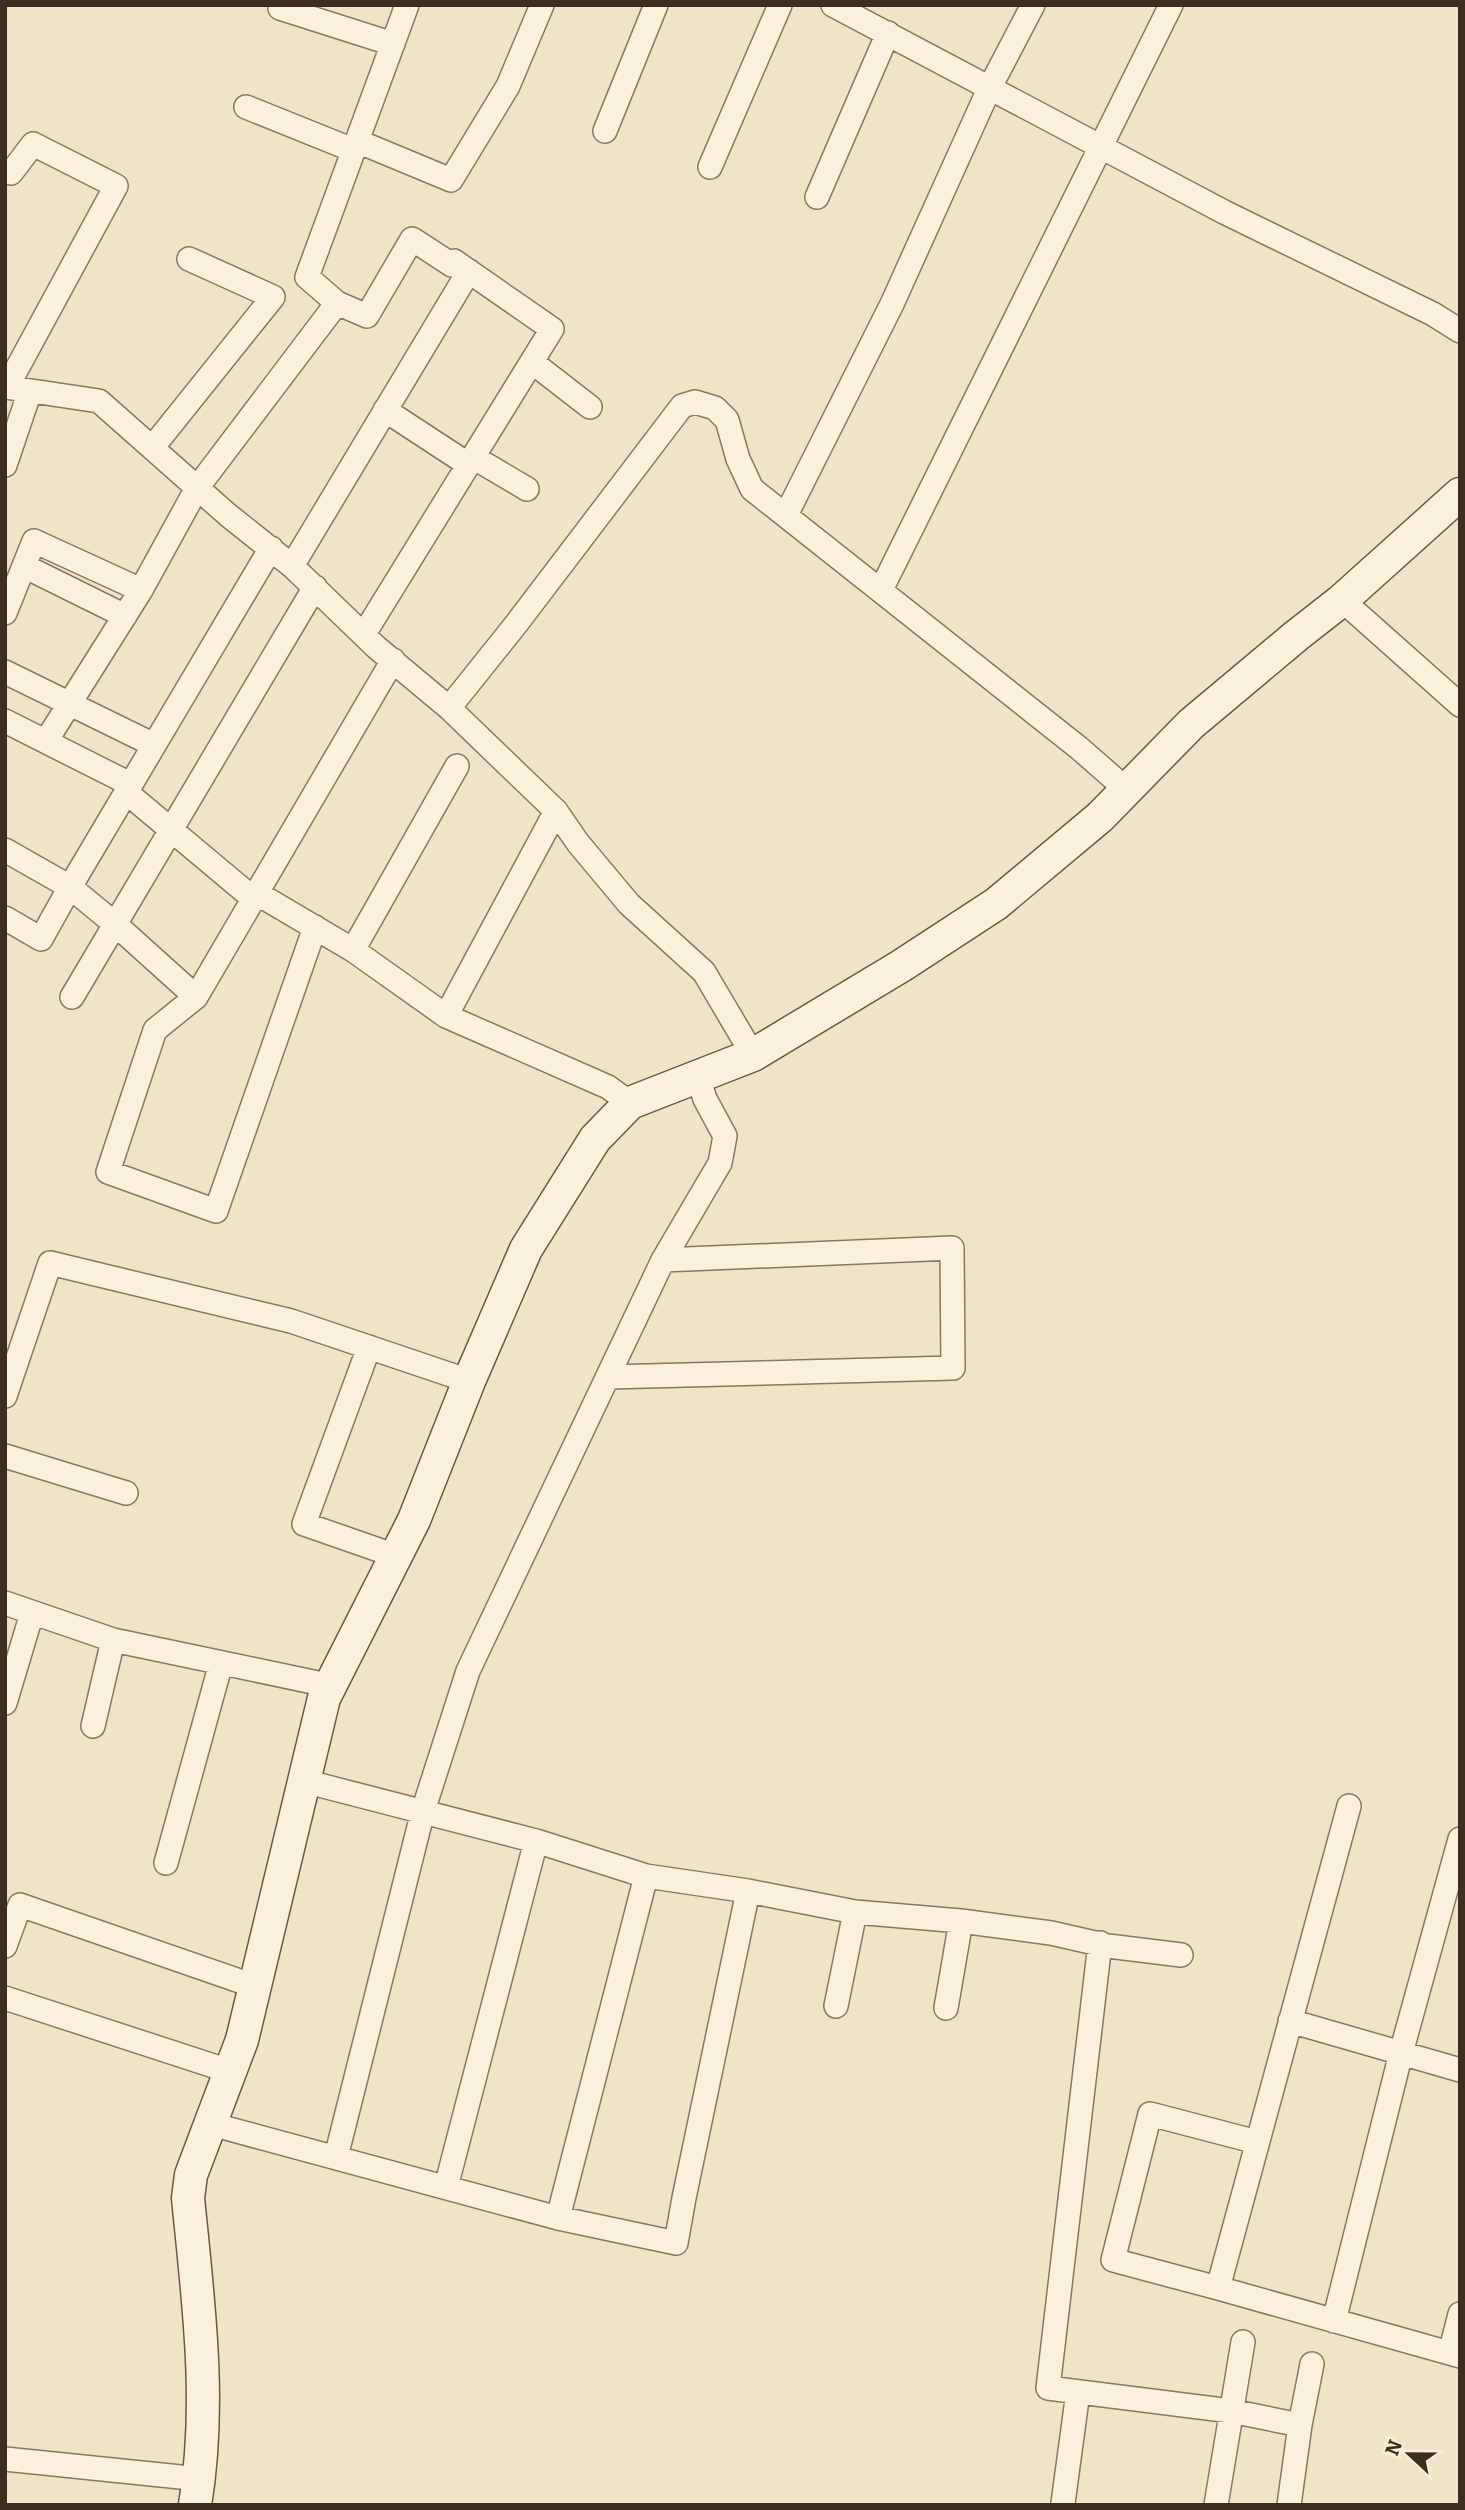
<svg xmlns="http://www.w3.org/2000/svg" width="1465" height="2510" font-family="Bitter,serif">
  <rect width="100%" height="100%" fill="#f0e4c8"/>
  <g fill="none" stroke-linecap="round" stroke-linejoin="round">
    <defs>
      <path id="street" d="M281,5L280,8L393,44
        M833,5L1224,212L1433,314L1460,331
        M246,107L353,150
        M605,131L656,5
        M357,141L451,180L508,86L542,5
        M710,167L780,5
        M5,170L11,173L33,144L116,186L7,387
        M817,197L888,33
        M337,303L367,316L412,239L452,265L454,261L552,329L364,634
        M532,362L590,407
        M5,387L99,401L228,515L292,566L376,647L449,708L556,811L578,843L629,904L704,972L753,1055
        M385,410L469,465
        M152,448L273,297L189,259
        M473,457L527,489
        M5,465L30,391
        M786,515L892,304L989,89L1033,5
        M24,566L125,616
        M292,566L469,271
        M881,590L1171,5
        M1342,600L1460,705
        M5,613L34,541L141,590L197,488L337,303L307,277L407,5
        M5,672L154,745
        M449,708L517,623L682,406L695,402L715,408L727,420L738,459L752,489L1079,748L1127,790
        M5,721L130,784
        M46,741L141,590
        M126,792L255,900
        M5,850L70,887L115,924L196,997L393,660
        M258,894L353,950L446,1016L608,1087L630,1103
        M5,918L41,939L70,887L271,548
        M353,950L457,766
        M72,997L315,587
        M196,997L155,1030L108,1172L216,1211L315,927
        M446,1016L556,811
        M369,1347L304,1524L396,1556
        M608,1377L953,1368L952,1248L663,1260
        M5,1396L50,1263L291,1321L469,1381
        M5,1456L126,1493
        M5,1603L113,1640L332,1686
        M5,1703L32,1613
        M93,1726L113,1640
        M1349,1806L1218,2288L1460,2356
        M166,1863L221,1663
        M748,1891L855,1912L961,1921L946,2008
        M961,1921L1051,1933L1108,1946L1181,1955
        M1100,1943L1048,2388L1231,2411L1300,2425
        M5,1946L20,1905L254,1986
        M5,1998L229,2071
        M836,2006L855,1912
        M1290,2021L1460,2070
        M211,2124L558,2218L676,2243L684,2198L748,1891L646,1876L536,1841L304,1781
        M336,2157L423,1811L468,1671L663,1260L720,1163L725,1136L705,1099L698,1077
        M446,2187L536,1841
        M558,2218L646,1876
        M1218,2288L1113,2260L1150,2114L1257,2142
        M1334,2321L1401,2053L1460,1839
        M1450,2353L1460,2314
        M5,2459L200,2479
        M1063,2503L1078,2392
        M1216,2505L1243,2342
        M1289,2505L1300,2425L1312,2364"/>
      <path id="secondary" d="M195,2505C212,2403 198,2299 188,2198L191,2175L242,2040L324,1698L414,1520L469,1381L526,1249L595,1139L630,1103L753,1055L901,966L996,904L1100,817L1191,724L1296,636L1342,600L1460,494"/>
    </defs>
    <use href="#street" stroke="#8d765c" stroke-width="26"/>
    <use href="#secondary" stroke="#6f573f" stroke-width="35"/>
    <use href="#street" stroke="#faf1dc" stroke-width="23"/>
    <use href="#secondary" stroke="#faf1dc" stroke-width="32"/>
  </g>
  <rect width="1465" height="2510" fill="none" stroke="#3d2e20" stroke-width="14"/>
  <g transform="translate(1409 2454) rotate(292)" stroke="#f7eed8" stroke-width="5" paint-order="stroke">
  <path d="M0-5L12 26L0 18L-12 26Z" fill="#3d2e20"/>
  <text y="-10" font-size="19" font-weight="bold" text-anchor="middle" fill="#3d2e20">N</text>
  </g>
</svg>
